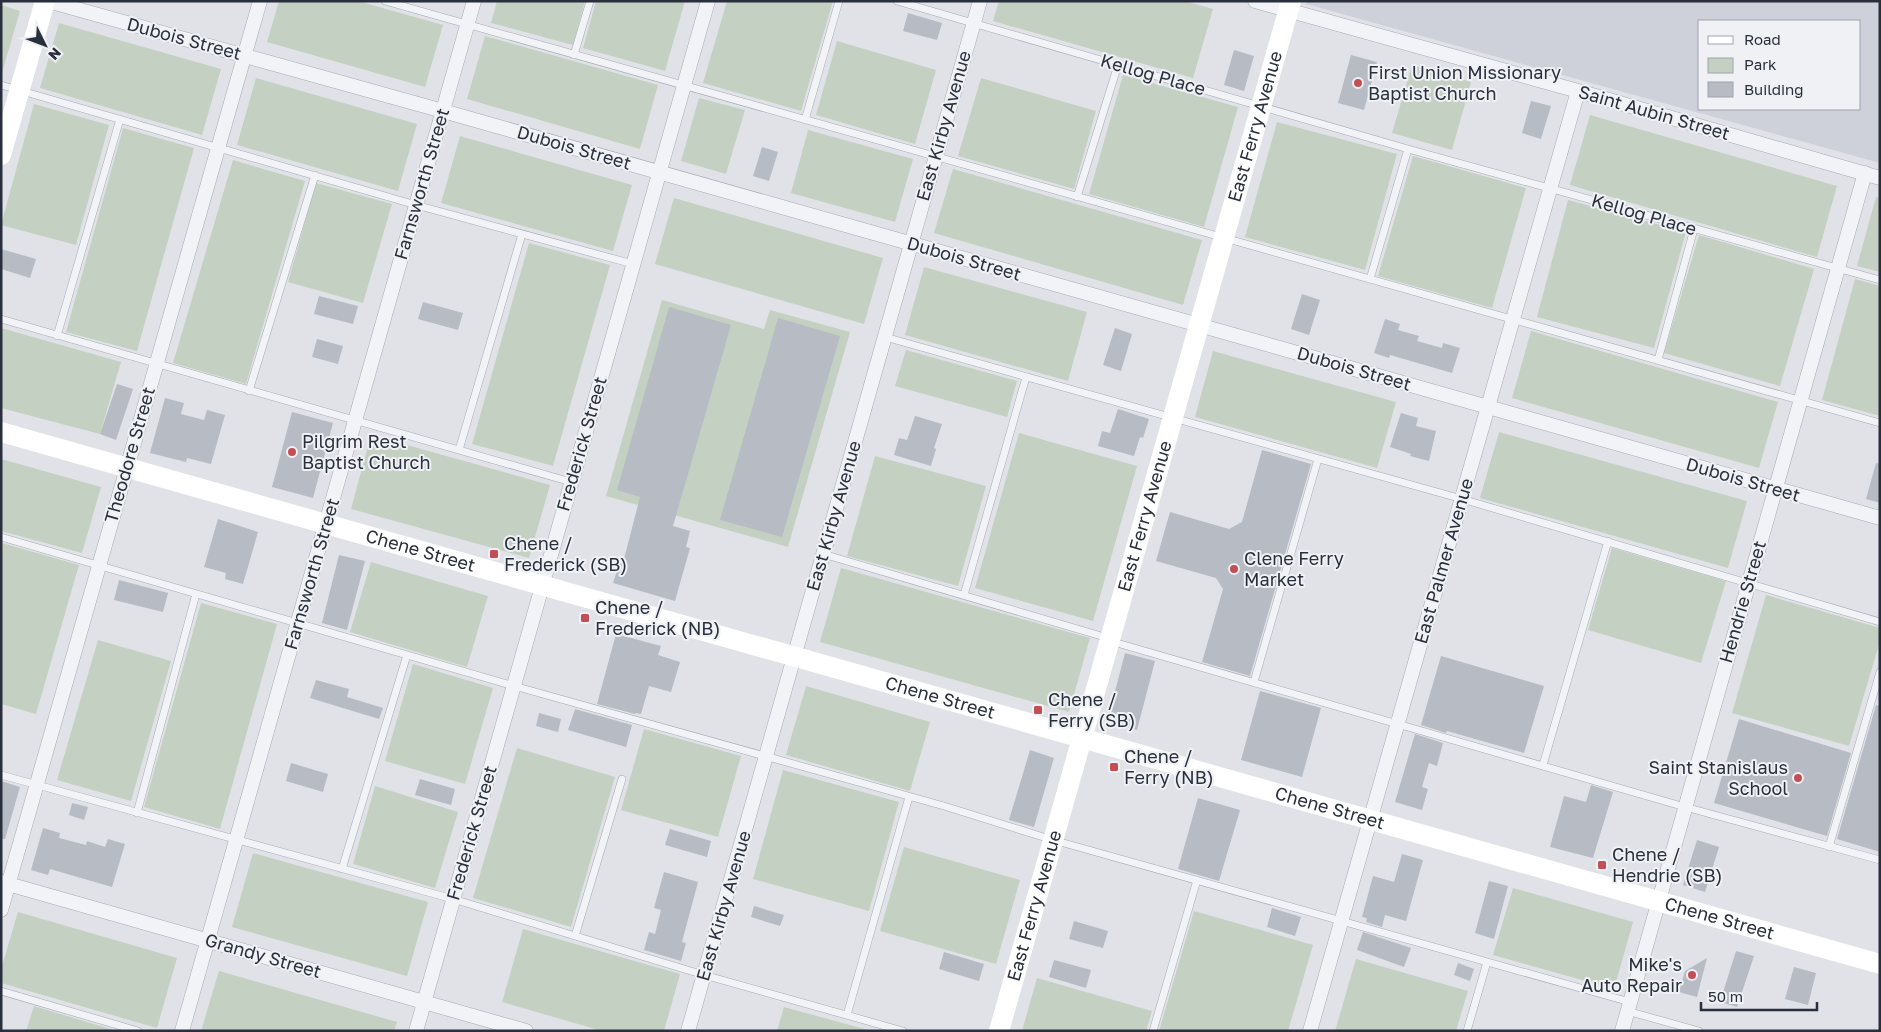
<svg xmlns="http://www.w3.org/2000/svg" width="1881" height="1032" font-family="'Golos Text',sans-serif">
  <rect width="100%" height="100%" fill="#e0e2e8"/>
  <path fill="#ced1d9" fill-rule="evenodd" d="M1307,1H1880V163L1306,4ZM1700,21H1860V109H1700Z"/>
  <path fill="#c4d1c2" d="M279,1H358L443,25L425,87L267,42Z
    M497,1H585L573,45L491,23Z
    M596,1H685L665,71L583,48Z
    M727,1H833L801,111L703,83Z
    M999,1H1185L1213,9L1193,78L993,21Z
    M1,5L20,11L1,76Z
    M59,23L221,69L202,135L40,88Z
    M485,36L658,85L640,149L467,99Z
    M837,41L936,70L915,144L816,115Z
    M1412,65L1471,82L1452,150L1392,133Z
    M1123,75L1238,107L1204,227L1089,194Z
    M256,78L417,124L398,191L237,145Z
    M981,78L1096,111L1074,189L958,156Z
    M699,98L745,110L726,174L681,161Z
    M34,104L109,125L76,245L1,225Z
    M1590,115L1837,186L1817,257L1570,185Z
    M1277,122L1397,154L1365,270L1245,237Z
    M123,128L194,148L137,351L66,332Z
    M808,130L913,159L895,222L791,193Z
    M460,136L632,185L613,251L441,203Z
    M1413,156L1526,188L1492,308L1378,276Z
    M233,160L305,181L246,384L173,363Z
    M953,169L1202,240L1183,305L934,233Z
    M316,183L392,204L363,303L288,282Z
    M1876,197L1880,198V272L1857,266Z
    M674,198L883,258L864,324L655,264Z
    M1568,200L1686,232L1654,348L1537,317Z
    M1699,235L1814,269L1780,386L1664,353Z
    M529,243L610,265L553,466L472,444Z
    M924,267L1087,312L1068,381L905,335Z
    M1855,279L1880,286V416L1822,400Z
    M662,300L764,329L770,310L850,332L788,547L606,496Z
    M1,328L121,362L100,434L1,408Z
    M1531,331L1778,402L1759,468L1512,398Z
    M906,350L1017,381L1007,417L895,386Z
    M1213,351L1396,402L1377,468L1195,417Z
    M1499,432L1747,501L1728,568L1480,498Z
    M1019,433L1137,466L1093,621L975,588Z
    M371,435L550,485L529,558L351,509Z
    M875,456L986,486L958,586L847,556Z
    M1,459L101,487L82,553L1,531Z
    M2,543L79,565L36,714L1,704Z
    M1612,548L1726,581L1701,663L1588,630Z
    M371,562L488,596L467,667L350,632Z
    M841,568L1090,638L1069,712L820,642Z
    M1766,595L1880,628V641L1849,746L1732,713Z
    M201,603L277,624L220,829L144,807Z
    M98,640L171,661L131,801L57,780Z
    M413,664L493,688L465,784L385,761Z
    M806,686L930,722L910,791L786,755Z
    M644,729L741,756L718,837L621,810Z
    M517,748L615,777L571,927L473,898Z
    M783,770L899,802L869,911L753,879Z
    M375,786L458,812L435,888L353,864Z
    M904,847L1020,880L996,964L880,931Z
    M253,853L428,902L407,976L232,927Z
    M1513,888L1633,922L1614,989L1493,955Z
    M1194,911L1313,945L1288,1031H1159Z
    M18,912L177,958L157,1028L1,983V969Z
    M523,929L680,974L664,1031H602L502,1002Z
    M1356,959L1468,991L1456,1031H1335Z
    M219,971L397,1022L394,1031H201Z
    M1037,978L1152,1011L1146,1031H1022Z
    M34,1006L117,1031H26Z
    M784,1007L872,1031H777Z"/>
  <path fill="#b7bbc4" d="M908,13L942,23L937,40L903,31Z
    M1234,50L1254,56L1244,91L1224,85Z
    M1351,55L1377,62L1364,110L1338,103Z
    M1531,101L1551,106L1541,139L1522,133Z
    M762,147L778,152L769,181L753,176Z
    M1,249L36,259L30,278L1,269Z
    M1302,294L1320,300L1309,335L1291,329Z
    M319,296L358,306L353,324L314,314Z
    M423,302L463,313L458,330L418,319Z
    M669,307L731,325L673,526L690,531L686,547L690,548L675,601L613,583L620,562L623,563L640,497L617,490Z
    M778,318L840,336L782,537L720,520Z
    M1385,319L1400,324L1398,330L1419,336L1417,341L1442,348L1443,343L1460,348L1452,373L1390,355L1389,358L1374,353Z
    M1115,328L1132,334L1121,371L1103,365Z
    M317,339L343,346L338,364L312,357Z
    M117,384L133,389L116,440L100,434Z
    M165,398L184,403L181,414L204,420L207,410L225,415L211,464L187,458L186,462L150,453Z
    M1118,409L1149,419L1143,438L1140,437L1134,456L1098,446L1102,431L1110,433Z
    M292,412L333,423L313,498L272,487Z
    M1401,413L1418,418L1416,426L1436,431L1429,461L1410,456L1411,454L1390,447Z
    M915,416L942,424L934,448L936,449L931,466L894,455L899,438L907,440Z
    M1262,450L1311,464L1250,676L1202,662L1223,589L1216,578L1156,561L1170,512L1229,529L1242,522Z
    M1876,463L1880,464V503L1866,499Z
    M218,519L258,532L243,584L225,579L226,573L204,567Z
    M339,555L365,561L347,630L322,623Z
    M119,580L168,593L163,612L114,600Z
    M616,634L661,646L658,655L680,662L671,692L649,686L641,714L636,713L635,714L597,704Z
    M1125,653L1155,661L1137,730L1107,722Z
    M1441,656L1544,686L1524,753L1447,731L1446,733L1421,725Z
    M316,680L349,689L347,697L383,708L379,719L310,698Z
    M1260,691L1321,708L1302,777L1241,760Z
    M1876,705L1880,706V852L1837,839Z
    M575,709L632,725L626,747L568,730Z
    M539,713L561,719L558,732L536,726Z
    M1739,719L1851,753L1827,836L1714,803Z
    M1415,734L1443,743L1437,766L1429,763L1422,787L1428,789L1422,810L1395,802Z
    M1030,750L1054,758L1034,827L1009,820Z
    M291,763L328,774L323,792L286,781Z
    M420,779L455,789L451,805L415,795Z
    M1,781L20,787L5,839H1Z
    M1591,785L1613,792L1593,858L1550,847L1564,796L1586,802Z
    M1198,798L1240,810L1219,881L1178,869Z
    M72,803L88,807L84,820L69,815Z
    M43,828L60,833L59,838L86,845L87,841L105,847L108,839L125,844L112,887L50,869L48,875L31,870Z
    M670,829L711,841L707,857L665,845Z
    M1697,840L1719,847L1705,892L1683,885Z
    M1402,854L1423,860L1406,921L1385,915L1382,927L1366,922L1367,918L1362,917L1373,876L1394,882Z
    M664,872L698,882L682,942L686,943L681,961L644,950L649,932L655,934L661,910L654,908Z
    M1489,881L1508,886L1494,939L1475,933Z
    M754,906L784,915L780,926L751,917Z
    M1272,908L1301,917L1295,936L1267,927Z
    M1074,921L1108,931L1103,948L1069,939Z
    M1363,932L1411,948L1404,967L1357,950Z
    M1736,951L1754,956L1737,1007L1720,1002Z
    M944,952L984,964L979,981L939,969Z
    M1707,958L1697,997L1679,992L1685,971Z
    M1054,960L1091,970L1086,988L1049,977Z
    M1458,963L1474,969L1470,981L1454,975Z
    M1794,967L1816,973L1808,1005L1785,999Z"/>
  <g fill="none" stroke-linecap="round" stroke-linejoin="round">
    <defs>
      <path id="lane" d="M385,1L1880,423
        M897,1L1408,149L1880,280
        M574,55L590,1
        M1,85L416,205L633,264
        M805,120L839,1
        M1077,197L1118,65
        M1370,279L1408,149
        M1,319L571,482
        M57,336L120,119
        M885,337L1462,499L1880,622
        M1658,360L1694,229
        M249,391L315,175
        M459,450L522,234
        M1,537L514,686L944,806L1053,840L1630,1002
        M823,554L1108,638
        M964,595L1026,377
        M1110,641L1685,807L1880,860
        M1254,682L1318,459
        M1543,765L1608,541
        M1,775L453,899L704,975L903,1031
        M137,813L196,594
        M1829,847L1880,672
        M342,869L407,655
        M575,936L622,779
        M1,991L138,1031
        M1627,1011L1699,1031
        M847,1015L909,797
        M1153,1031L1197,880
        M1467,1031L1487,962"/>
      <path id="street" d="M48,1L443,111L1880,518
        M1255,1L1578,91L1880,178
        M1,882L526,1031
        M1,910L260,1
        M182,1031L474,1
        M416,1031L708,1
        M688,1031L980,1
        M1310,1031L1578,91
        M1622,1031L1865,173"/>
    </defs>
    <use href="#lane" stroke="#a6a9b1" stroke-width="8"/>
    <use href="#street" stroke="#a6a9b1" stroke-width="15"/>
    <use href="#lane" stroke="#f2f3f6" stroke-width="7"/>
    <use href="#street" stroke="#f2f3f6" stroke-width="14"/>
    <g stroke="#fff" stroke-width="20">
      <path d="M1,155L45,1"/>
      <path id="s1" d="M1,432L1880,964"/>
      <path id="s2" d="M999,1031L1291,1"/>
    </g>
  </g>
  <g fill="#c34f56" stroke="#eff1f5" stroke-width="2">
    <circle cx="1358" cy="83" r="5"/>
    <circle cx="292" cy="452" r="5"/>
    <rect x="489" y="549" width="10" height="10" rx="2.5"/>
    <circle cx="1234" cy="569" r="5"/>
    <rect x="580" y="613" width="10" height="10" rx="2.5"/>
    <rect x="1033" y="705" width="10" height="10" rx="2.5"/>
    <rect x="1109" y="762" width="10" height="10" rx="2.5"/>
    <circle cx="1798" cy="778" r="5"/>
    <rect x="1597" y="860" width="10" height="10" rx="2.5"/>
    <circle cx="1692" cy="975" r="5"/>
  </g>
  <g text-anchor="middle" stroke-width="4" stroke-linejoin="round" paint-order="stroke">
    <g font-size="18" fill="#2a2f3d" stroke="#eff1f5">
      <text transform="translate(184 39) rotate(15)" y="6">Dubois Street</text>
      <text transform="translate(1153 75) rotate(16)" y="6">Kellog Place</text>
      <text transform="translate(1654 113) rotate(16)" y="6">Saint Aubin Street</text>
      <text transform="translate(944 126) rotate(-74)" y="6">East Kirby Avenue</text>
      <text dy="6" stroke="none"><textPath href="#s2" startOffset="940">East Ferry Avenue</textPath></text>
      <text transform="translate(574 148) rotate(16)" y="6">Dubois Street</text>
      <text transform="translate(422 184) rotate(-74)" y="6">Farnsworth Street</text>
      <text transform="translate(1644 215) rotate(16)" y="6">Kellog Place</text>
      <text transform="translate(964 259) rotate(16)" y="6">Dubois Street</text>
      <text transform="translate(1354 369) rotate(16)" y="6">Dubois Street</text>
      <text transform="translate(582 444) rotate(-74)" y="6">Frederick Street</text>
      <text transform="translate(130 455) rotate(-74)" y="6">Theodore Street</text>
      <text transform="translate(1743 480) rotate(16)" y="6">Dubois Street</text>
      <text transform="translate(834 516) rotate(-74)" y="6">East Kirby Avenue</text>
      <text dy="6" stroke="none"><textPath href="#s2" startOffset="535">East Ferry Avenue</textPath></text>
      <text dy="6" stroke="none"><textPath href="#s1" startOffset="436">Chene Street</textPath></text>
      <text transform="translate(1444 561) rotate(-74)" y="6">East Palmer Avenue</text>
      <text transform="translate(312 574) rotate(-74)" y="6">Farnsworth Street</text>
      <text transform="translate(1743 602) rotate(-74)" y="6">Hendrie Street</text>
      <text dy="6" stroke="none"><textPath href="#s1" startOffset="976">Chene Street</textPath></text>
      <text dy="6" stroke="none"><textPath href="#s1" startOffset="1381">Chene Street</textPath></text>
      <text transform="translate(472 833) rotate(-74)" y="6">Frederick Street</text>
      <text transform="translate(724 906) rotate(-74)" y="6">East Kirby Avenue</text>
      <text dy="6" stroke="none"><textPath href="#s2" startOffset="130">East Ferry Avenue</textPath></text>
      <text dy="6" stroke="none"><textPath href="#s1" startOffset="1786">Chene Street</textPath></text>
      <text transform="translate(263 956) rotate(16)" y="6">Grandy Street</text>
    </g>
    <g font-size="18" fill="#2a2f3d" stroke="#eff1f5" text-anchor="start">
      <text x="1368" y="79">First Union Missionary<tspan x="1368" dy="21">Baptist Church</tspan></text>
      <text x="302" y="448">Pilgrim Rest<tspan x="302" dy="21">Baptist Church</tspan></text>
      <text x="504" y="550">Chene /<tspan x="504" dy="21">Frederick (SB)</tspan></text>
      <text x="1244" y="565">Clene Ferry<tspan x="1244" dy="21">Market</tspan></text>
      <text x="595" y="614">Chene /<tspan x="595" dy="21">Frederick (NB)</tspan></text>
      <text x="1048" y="706">Chene /<tspan x="1048" dy="21">Ferry (SB)</tspan></text>
      <text x="1124" y="763">Chene /<tspan x="1124" dy="21">Ferry (NB)</tspan></text>
      <text x="1788" y="774" text-anchor="end">Saint Stanislaus<tspan x="1788" dy="21">School</tspan></text>
      <text x="1612" y="861">Chene /<tspan x="1612" dy="21">Hendrie (SB)</tspan></text>
      <text x="1682" y="971" text-anchor="end">Mike's<tspan x="1682" dy="21">Auto Repair</tspan></text>
    </g>
  </g>
  <rect width="1881" height="1032" fill="none" stroke="#2a2f3d" stroke-width="5"/>
  <rect x="1698" y="20" width="162" height="90" fill="#eff1f5" stroke="#a0a3ab"/>
  <rect x="1708" y="36" width="25" height="8" fill="#ffffff" stroke="#a0a3ab"/>
  <text x="1744" y="45" font-size="15" fill="#2a2f3d">Road</text>
  <rect x="1708" y="58" width="25" height="15" fill="#c4d1c2" stroke="#a0a3ab"/>
  <text x="1744" y="70" font-size="15" fill="#2a2f3d">Park</text>
  <rect x="1708" y="82" width="25" height="15" fill="#b7bbc4" stroke="#a0a3ab"/>
  <text x="1744" y="95" font-size="15" fill="#2a2f3d">Building</text>
  <g transform="translate(45 45) rotate(132)" stroke="#eff1f5" stroke-width="4" paint-order="stroke">
  <path d="M0-4L9 19L0 12L-9 19Z" fill="#2a2f3d"/>
  <text y="-8" font-size="14" font-weight="bold" text-anchor="middle" fill="#2a2f3d">N</text>
  </g>
  <path d="M1701 1002v8h116v-8" fill="none" stroke="#2a2f3d" stroke-width="2.5"/>
  <text x="1708" y="1002" font-size="15" fill="#2a2f3d" stroke="#eff1f5" stroke-width="4" paint-order="stroke">50 m</text>
</svg>
